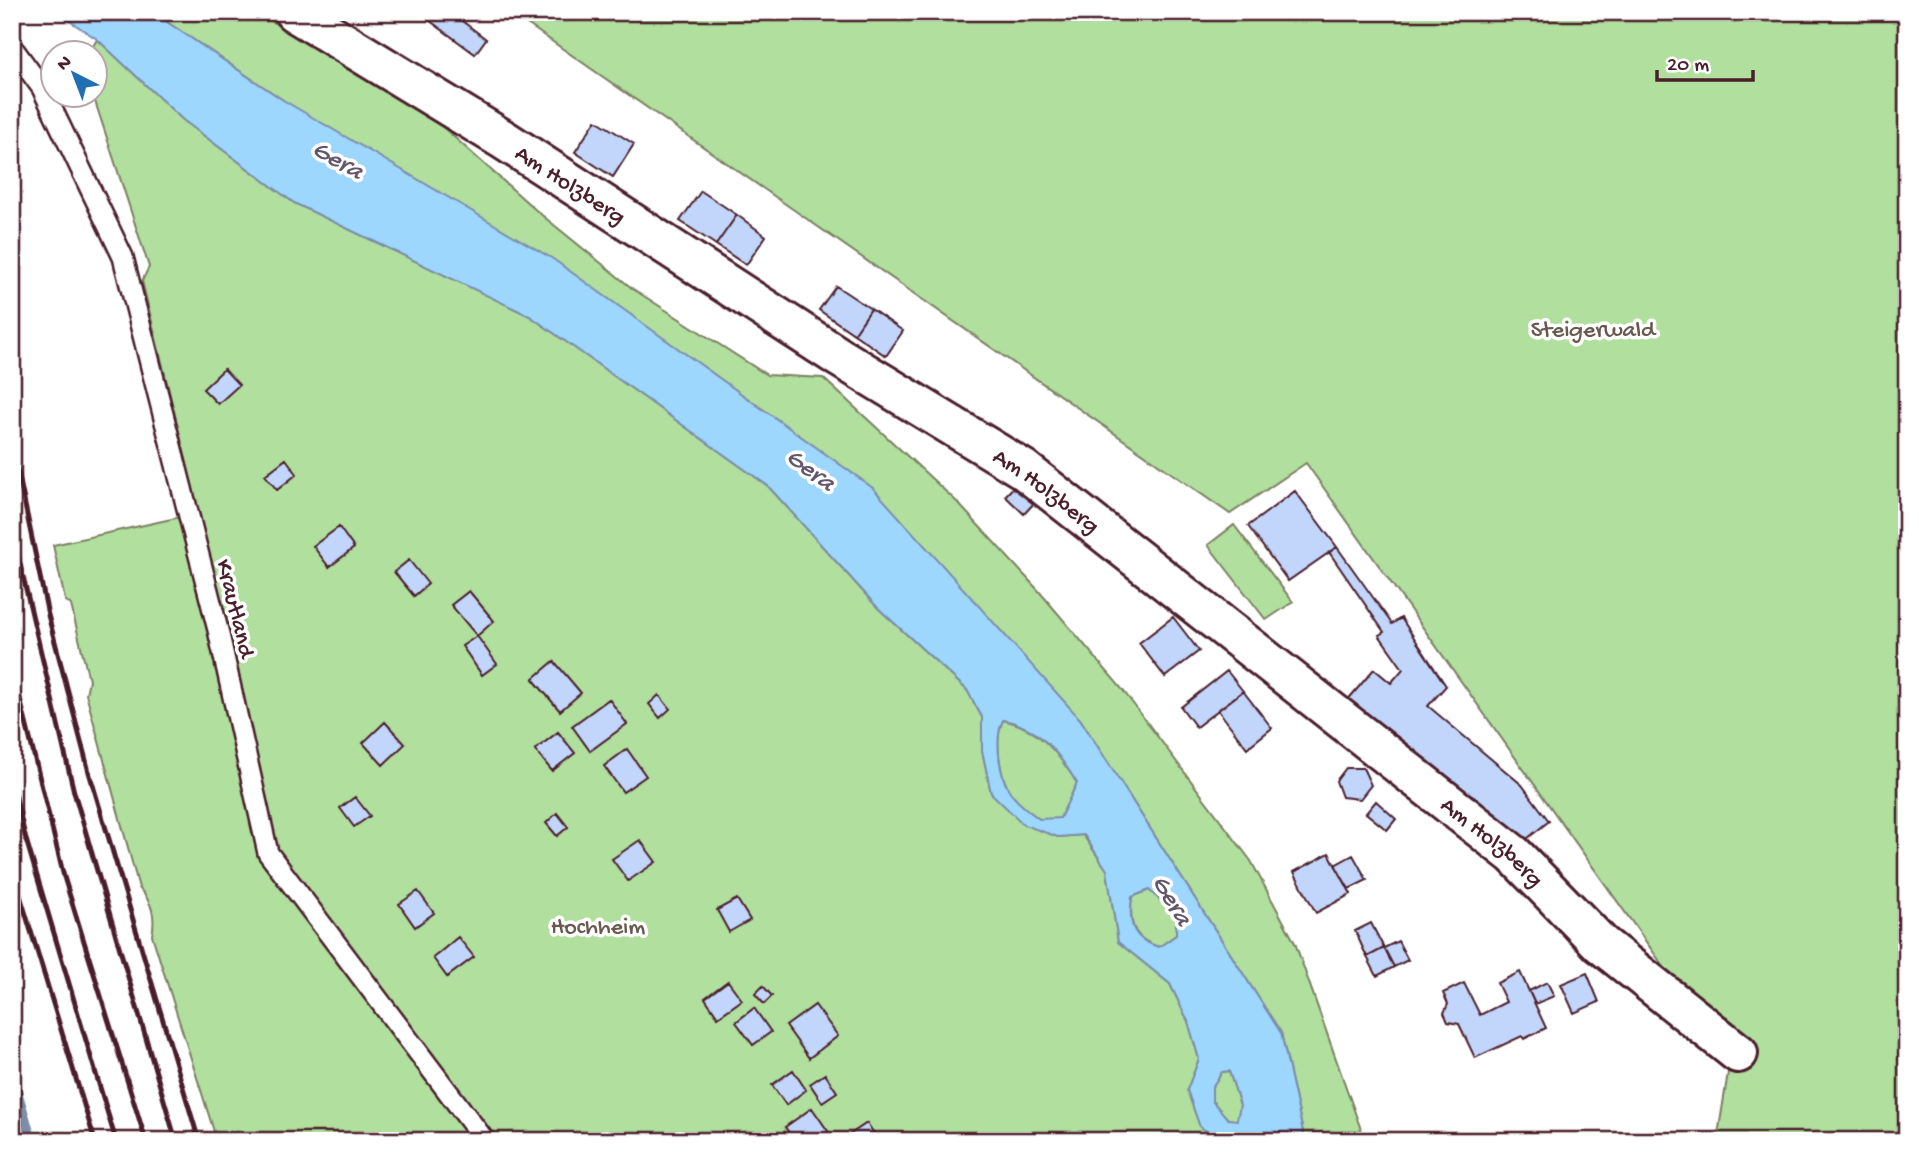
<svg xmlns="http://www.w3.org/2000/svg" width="1919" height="1153" font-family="'Gochi Hand',sans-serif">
  <rect width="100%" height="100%" fill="#fff"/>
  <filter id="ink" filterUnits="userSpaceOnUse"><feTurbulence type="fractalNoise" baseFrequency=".0143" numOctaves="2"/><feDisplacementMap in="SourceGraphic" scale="14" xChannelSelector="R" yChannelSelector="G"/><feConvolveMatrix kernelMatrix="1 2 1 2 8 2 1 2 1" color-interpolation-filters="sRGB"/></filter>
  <g filter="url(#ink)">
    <path fill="#b0df9e" stroke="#7d7f64" stroke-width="2" d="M152,12H256L436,121L538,212L633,289L767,375L823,378L957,502L1038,590L1122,689L1251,861L1295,943L1365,1141H1305L1281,1033L1080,719L283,100Z
      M510,12H1907V1141H1717L1730,1060L1306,463L1230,514Z
      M97,39L183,120L294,203L530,316L768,486L878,608L967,690L982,717V750L991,793L1058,837L1083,835L1107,870L1118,942L1170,984L1188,1021L1199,1059L1187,1090L1200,1126L1223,1141H217L152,935C156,916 152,902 139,888L86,694L89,680L71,605L65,600L53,545L199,513L142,281L149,267L93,95L94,52H90Z
      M1234,525L1293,602L1266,620L1208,545Z
      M1003,720C1040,728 1058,753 1077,783L1060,819H1039C1030,812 1020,805 1013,796C999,780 994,738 1003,720Z
      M1149,890L1176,914V935L1159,947C1132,939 1129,923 1132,897Z
      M1229,1071L1240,1105L1238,1120H1228L1212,1101V1087L1222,1072Z"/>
    <path fill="#9ed7fe" stroke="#7c8daa" stroke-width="2" fill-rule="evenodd" d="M56,12H152L283,100L553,259L873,488L1080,719L1281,1033L1305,1141H1223L1200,1127L1187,1090L1199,1059L1188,1021L1170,984L1118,942L1107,870L1084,835L1058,837L1024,825L991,793L982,750V717L967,690L878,608L768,486L530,316L294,203L183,120L97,39ZM1003,720C1040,726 1059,754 1077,783L1060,818L1039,819C1030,812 1020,805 1013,796C999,780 994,738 1003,720ZM1149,890L1176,914V935L1159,947C1132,940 1128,923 1132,897ZM1229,1071L1240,1105L1237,1120L1228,1119L1212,1101V1087L1222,1072Z"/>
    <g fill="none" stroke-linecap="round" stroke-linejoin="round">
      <path stroke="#7c8daa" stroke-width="10" d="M12,1075L32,1141"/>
    </g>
    <path fill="#c2d6fb" stroke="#4a1f2b" stroke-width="2" d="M418,12H450L486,39L475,54Z
      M596,120L634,144L613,177L575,152Z
      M701,191L737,215L716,245L680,221Z
      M737,215L766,236L746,265L716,245Z
      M836,286L871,309L854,334L819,310Z
      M871,309L903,331L886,356L854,334Z
      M224,369L239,385L218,404L203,389Z
      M286,459L297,474L277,490L265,475Z
      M1017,483L1036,501L1024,514L1005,496Z
      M1295,491L1337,547L1288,581L1248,526Z
      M339,527L354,548L329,567L313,546Z
      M1337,547L1392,624L1401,618L1446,686L1428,706L1522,785L1549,821L1517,847L1346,702L1374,669L1391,683L1403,669L1379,635L1384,632L1329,552Z
      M409,560L428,584L414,596L394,572Z
      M469,591L494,621L477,636L451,605Z
      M1173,617L1199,651L1165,677L1139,643Z
      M477,636L497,664L482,675L462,646Z
      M554,661L581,693L560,711L533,679Z
      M1227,671L1243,691L1196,727L1181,707Z
      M1243,691L1272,728L1247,748L1218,710Z
      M659,695L670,709L660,718L649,704Z
      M609,699L627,724L590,751L572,726Z
      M385,722L405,744L383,765L363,743Z
      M558,732L575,753L552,771L535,750Z
      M627,749L646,776L623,792L604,766Z
      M1346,768H1363L1371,785L1360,799L1342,797L1336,781Z
      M355,797L370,816L354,827L340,808Z
      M1376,801L1396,819L1387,830L1366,813Z
      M557,813L568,827L557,836L546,823Z
      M640,840L656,862L628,881L612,859Z
      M1329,853L1351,894L1316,913L1294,872Z
      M1353,855L1367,880L1349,889L1335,865Z
      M418,891L434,913L415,927L399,904Z
      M737,899L750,920L729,932L717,910Z
      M1371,923L1384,948L1367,957L1355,931Z
      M458,937L474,957L447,977L433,958Z
      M1398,941L1408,960L1394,967L1384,948Z
      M1384,948L1394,967L1377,976L1367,957Z
      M1520,972L1546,1028L1524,1039L1522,1036L1475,1058L1459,1024L1448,1022L1444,1013L1448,1004L1443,993L1464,983L1480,1015L1506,1002L1497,983Z
      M1587,973L1599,1002L1574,1013L1561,984Z
      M728,981L742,1000L718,1017L705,998Z
      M1547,982L1554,996L1535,1004L1529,991Z
      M763,986L772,996L764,1004L755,994Z
      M815,1005L838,1036L809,1058L786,1026Z
      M754,1008L771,1032L753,1045L736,1022Z
      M793,1070L806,1090L786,1105L772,1085Z
      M825,1074L837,1092L822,1102L810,1084Z
      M812,1108L832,1137L826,1141H795L785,1127Z
      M867,1123L879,1141H849L846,1137Z"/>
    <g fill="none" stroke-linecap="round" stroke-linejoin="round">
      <defs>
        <path id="service" d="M12,47L42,88L123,257L218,630L268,853L485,1141"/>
        <g id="minor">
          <path id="s1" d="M294,12L504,140L839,357L1023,469L1514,855L1601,944L1738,1053"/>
        </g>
      </defs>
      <use href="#service" stroke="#4a1f2b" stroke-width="24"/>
      <use href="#minor" stroke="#4a1f2b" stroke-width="44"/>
      <use href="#service" stroke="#fff" stroke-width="19"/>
      <use href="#minor" stroke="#fff" stroke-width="38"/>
      <path stroke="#4a1f2b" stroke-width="5" d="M12,443L48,615L89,772L199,1141
        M12,530L74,792L176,1141
        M12,666L64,877L146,1141
        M12,780L25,836L116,1141
        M12,869L95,1141"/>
    </g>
  </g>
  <g text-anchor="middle" stroke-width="7" stroke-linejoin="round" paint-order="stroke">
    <g font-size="24" fill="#4a1f2b" stroke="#fff">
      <text dy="8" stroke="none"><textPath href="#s1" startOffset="326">Am Holzberg</textPath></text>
      <text dy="8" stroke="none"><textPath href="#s1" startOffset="892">Am Holzberg</textPath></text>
      <text transform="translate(237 608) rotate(76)" y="8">Krautland</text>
      <text dy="8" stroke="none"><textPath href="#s1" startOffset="1460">Am Holzberg</textPath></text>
    </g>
    <g font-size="24" fill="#69594e" stroke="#fff">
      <text x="1593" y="336">Steigerwald</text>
      <text x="598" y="933">Hochheim</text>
    </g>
    <g font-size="26" font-style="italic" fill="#63566a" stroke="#fff">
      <text transform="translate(339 158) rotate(30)" y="9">Gera</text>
      <text transform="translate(812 468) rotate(37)" y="9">Gera</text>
      <text transform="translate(1174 899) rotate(59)" y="9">Gera</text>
    </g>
  </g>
  <rect width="1919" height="1153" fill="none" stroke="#fff" stroke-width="42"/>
  <rect x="21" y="21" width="1877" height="1111" fill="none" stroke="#4a1f2b" stroke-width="2.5" filter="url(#ink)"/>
  <g transform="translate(74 74) rotate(318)"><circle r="33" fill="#ffffff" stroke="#b7a5aa" stroke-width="2"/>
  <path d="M0-5L12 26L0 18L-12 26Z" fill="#1f6fb2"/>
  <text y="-10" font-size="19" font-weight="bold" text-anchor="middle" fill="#4a1f2b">N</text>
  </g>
  <path d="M1657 70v10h96v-10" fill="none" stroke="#4a1f2b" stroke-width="3.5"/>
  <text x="1667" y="70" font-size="21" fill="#4a1f2b" stroke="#ffffff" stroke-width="5" paint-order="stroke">20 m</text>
</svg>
